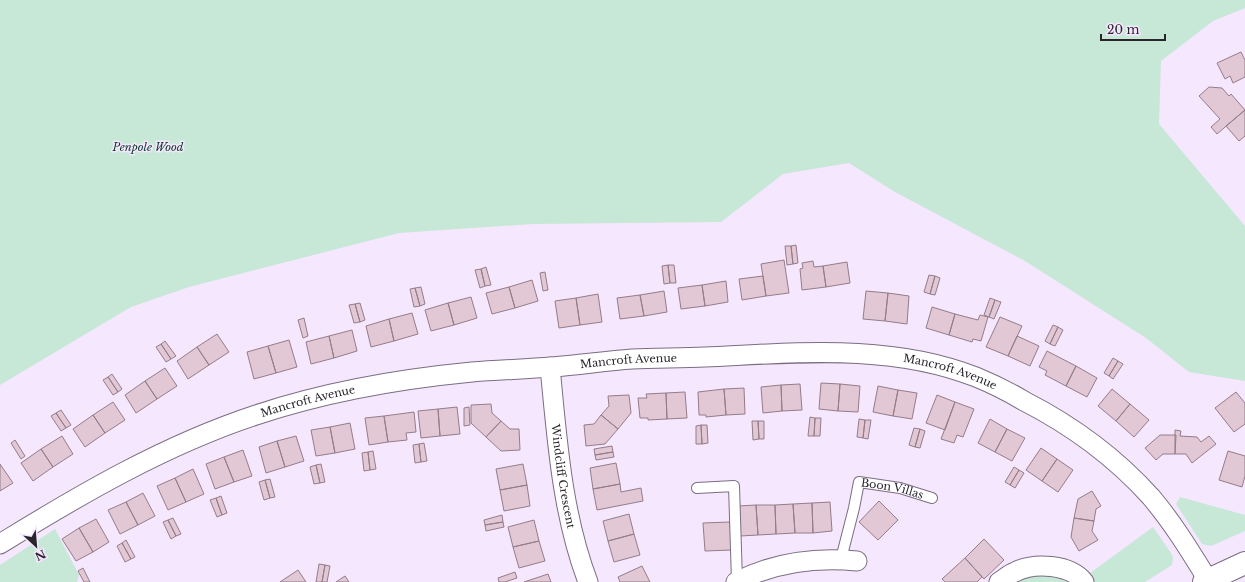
<svg xmlns="http://www.w3.org/2000/svg" width="1245" height="582" font-family="'Libre Baskerville',serif">
  <rect width="100%" height="100%" fill="#f5e7fe"/>
  <path fill="#c7e7d7" d="M0,0H1245V8L1213,21L1161,61L1159,124L1245,226V381L1189,372L1146,338L1025,261L895,192L849,163L783,174L721,222L533,224L399,233L189,287L131,307L0,385Z
    M1180,497L1245,515V531L1211,546L1202,544L1176,504Z
    M1153,527L1171,553L1173,558L1172,565L1145,582H1091L1086,576Z
    M55,529L79,575L77,582H0V565Z
    M1039,572L1075,582H1010Z"/>
  <path fill="#e2c8d5" stroke="#947c89" d="M1241,52L1245,60V77L1233,83L1230,76L1225,79L1217,63Z
    M1209,87L1222,88L1229,96L1231,94L1245,110L1217,134L1211,127L1220,119L1199,96Z
    M1245,110V136L1239,141L1226,126Z
    M796,245L798,263L793,264L791,246Z
    M785,246H791L793,264L787,265Z
    M784,260L789,293L766,296L761,264Z
    M813,261L814,267L823,266L826,287L802,290L800,269L803,268L802,263Z
    M847,262L850,283L826,287L823,266Z
    M668,265L670,283L664,284L662,266Z
    M668,265H674L676,283H670Z
    M486,267L491,285L485,286L481,269Z
    M481,269L485,286L480,288L475,270Z
    M545,272L548,290L543,291L540,273Z
    M929,275L935,276L930,294L924,292Z
    M763,276L766,296L742,300L739,279Z
    M935,276L940,278L935,295L930,294Z
    M532,280L538,301L515,308L509,287Z
    M726,281L728,302L705,306L702,285Z
    M702,285L705,306L681,309L678,288Z
    M421,287L425,304L420,306L415,288Z
    M509,287L515,308L492,314L486,293Z
    M415,288L420,306L414,307L410,289Z
    M664,291L667,312L644,316L640,295Z
    M866,291L888,293L885,321L863,319Z
    M888,293L909,296L907,324L885,321Z
    M598,294L602,322L580,325L576,298Z
    M640,295L644,316L620,319L617,298Z
    M471,297L477,318L454,325L448,303Z
    M576,298L580,325L559,328L555,301Z
    M990,298L995,300L989,317L984,315Z
    M995,300L1001,302L994,319L989,317Z
    M360,303L365,320L360,322L355,304Z
    M448,303L454,325L431,331L425,310Z
    M355,304L360,322L354,323L349,305Z
    M932,307L955,314L949,335L926,328Z
    M412,313L418,334L394,341L389,319Z
    M955,314L978,320L980,315L988,317L981,341L973,339L972,342L949,335Z
    M1000,317L1022,326L1008,356L986,347Z
    M304,318L308,336L303,338L298,320Z
    M389,319L394,341L371,347L366,326Z
    M1053,325L1058,327L1050,344L1045,341Z
    M1058,327L1063,330L1055,346L1050,344Z
    M352,330L357,351L334,358L329,336Z
    M217,334L229,352L209,365L197,347Z
    M329,336L334,358L311,364L306,342Z
    M1017,336L1039,346L1030,366L1008,356Z
    M289,340L297,367L276,373L268,346Z
    M165,341L176,356L171,359L161,344Z
    M161,344L171,359L166,362L156,347Z
    M268,346L276,373L254,379L247,352Z
    M197,347L209,365L188,379L177,361Z
    M1047,351L1076,366L1066,386L1045,375L1047,371L1039,367Z
    M1113,358L1118,361L1109,376L1104,373Z
    M1118,361L1123,364L1113,379L1109,376Z
    M1076,366L1097,378L1087,397L1066,386Z
    M165,368L177,386L157,399L145,381Z
    M112,374L122,389L118,392L108,377Z
    M108,377L118,392L113,395L103,380Z
    M145,381L157,399L136,413L125,395Z
    M821,383L840,384L838,411L819,409Z
    M800,384L802,410L782,411L781,385Z
    M840,384L860,386L858,412L838,411Z
    M781,385L782,411L763,413L761,387Z
    M878,386L898,390L893,416L873,412Z
    M744,388L745,414L726,415L724,389Z
    M724,389L726,415L706,417V415H699L698,392Z
    M1112,389L1130,404L1116,421L1098,406Z
    M898,390L917,393L912,419L893,416Z
    M685,392L687,418L667,419L666,393Z
    M1236,392L1245,403V424L1234,432L1215,408Z
    M666,393L667,419L648,420V418H640L638,398H647L646,394Z
    M629,395L631,413L618,429L601,415L609,406L608,396Z
    M937,395L955,402L945,430L926,423Z
    M113,402L125,420L105,433L93,415Z
    M955,402L974,409L963,437L957,435L954,443L941,439Z
    M491,404L492,413L501,421L486,437L471,423V405Z
    M1130,404L1149,420L1134,437L1116,421Z
    M457,407L460,434L440,436L438,409Z
    M469,407L470,425L464,426V408Z
    M438,409L440,436L421,438L418,411Z
    M61,410L71,425L66,428L56,413Z
    M414,412L416,432L406,433L407,440L388,442L384,416Z
    M56,413L66,428L61,431L51,416Z
    M93,415L105,433L85,447L73,429Z
    M601,415L618,429L605,444L586,446L584,425L594,424Z
    M384,416L388,442L369,445L365,418Z
    M810,417L815,418L814,436H808Z
    M815,418H821L820,436H814Z
    M859,419L865,420L863,438L857,437Z
    M990,419L1007,429L995,452L978,443Z
    M865,420H871L868,439L863,438Z
    M501,421L510,429H519L520,450L501,451L486,437Z
    M752,421H758L759,439L753,440Z
    M758,421H764V439H759Z
    M350,423L355,449L335,453L330,427Z
    M701,425L702,444H696V426Z
    M701,425H707L708,443L702,444Z
    M330,427L335,453L316,456L311,430Z
    M914,428L920,429L915,447L909,445Z
    M920,429L925,431L920,448L915,447Z
    M1007,429L1025,438L1012,461L995,452Z
    M1175,430L1181,431L1180,436L1197,437L1201,442L1209,436L1216,444L1192,463L1186,454H1175Z
    M1160,435H1176L1175,454H1163L1156,460L1145,448Z
    M62,436L73,454L53,467L41,449Z
    M296,436L304,461L285,467L277,441Z
    M15,440L25,456L21,459L11,443Z
    M277,441L285,467L266,473L259,447Z
    M424,443L427,461L421,462L419,444Z
    M419,444L421,462L415,463L413,445Z
    M612,446L613,452L595,455L594,449Z
    M1041,448L1057,459L1042,481L1026,470Z
    M41,449L53,467L33,481L21,463Z
    M243,450L252,476L234,482L224,457Z
    M373,451L376,469L370,470L368,452Z
    M1228,451L1245,456V476L1242,487L1219,480Z
    M368,452L370,470L364,471L362,453Z
    M613,452L614,457L596,460L595,455Z
    M224,457L234,482L215,489L206,464Z
    M1057,459L1073,470L1058,492L1042,481Z
    M616,463L620,484L593,489L590,468Z
    M0,464L13,483L0,491Z
    M321,464L325,482L320,483L316,465Z
    M523,464L527,485L500,490L496,469Z
    M316,465L320,483L314,484L310,467Z
    M1014,467L1019,470L1010,485L1005,482Z
    M193,469L204,494L186,502L175,478Z
    M1019,470L1024,473L1015,488L1010,485Z
    M175,478L186,502L168,510L157,486Z
    M270,479L275,497L270,498L265,480Z
    M265,480L270,498L264,500L259,482Z
    M620,484L621,492L641,488L643,501L597,510L593,489Z
    M527,485L530,506L504,511L500,490Z
    M1092,491L1101,506L1096,509L1094,521L1074,518L1078,499Z
    M143,493L155,516L138,525L126,502Z
    M221,496L227,513L222,515L216,498Z
    M216,498L222,515L217,517L210,500Z
    M879,501L898,520L878,540L859,522Z
    M126,502L138,525L120,534L108,510Z
    M830,502L832,531L813,533L812,503Z
    M812,503L813,533H795L793,504Z
    M793,504L795,533L776,534L775,505Z
    M756,505L758,535L740,536L738,506Z
    M756,505H775L776,534L758,535Z
    M629,514L634,534L608,541L603,521Z
    M502,515L503,522L485,525L484,520Z
    M173,518L181,534L176,536L168,520Z
    M1074,518L1094,521L1092,531L1098,540L1079,551L1071,537Z
    M96,519L109,542L93,552L79,528Z
    M168,520L176,536L171,539L163,522Z
    M534,520L539,541L513,547L508,527Z
    M503,522L504,527L486,531L485,525Z
    M730,522L732,550L705,551L703,523Z
    M79,528L93,552L76,561L62,539Z
    M634,534L640,555L614,562L608,541Z
    M984,539L1004,560L984,579L965,558Z
    M126,540L135,557L131,559L122,543Z
    M539,541L545,561L519,568L513,547Z
    M122,543L131,559L125,562L117,546Z
    M965,558L982,577L977,582H945L942,579Z
    M319,564L325,565L322,582H316Z
    M325,565L330,566L327,582H322Z
    M642,566L650,582H620L618,577Z
    M83,568L90,582H84L78,571Z
    M298,570L306,582H280Z
    M515,572L517,578L505,582H499L498,578Z
    M548,574L551,582H524Z
    M345,576L349,582H336Z"/>
  <g fill="none" stroke-linecap="round" stroke-linejoin="round">
    <defs>
      <g id="service">
        <path d="M697,488L734,486L737,581"/>
        <path id="s1" d="M841,559L854,508L859,482L900,488L932,498"/>
      </g>
      <g id="minor">
        <path id="s2" d="M550,367C557,439 562,514 588,582"/>
        <path id="s3" d="M0,544C81,494 165,445 256,415C325,392 399,379 472,372C498,370 525,369 552,367C579,365 605,361 632,359C656,358 681,358 705,357C795,353 890,343 976,377C993,384 1009,392 1024,401C1073,426 1115,457 1151,497C1173,523 1190,551 1208,580"/>
        <path d="M736,582C773,563 816,557 857,561"/>
        <path d="M999,582C1004,579 1009,574 1015,572C1034,562 1070,564 1084,582"/>
      </g>
      <path id="tertiary" d="M1204,582L1245,563"/>
    </defs>
    <use href="#service" stroke="#7a6d82" stroke-width="12"/>
    <use href="#minor" stroke="#7a6d82" stroke-width="21"/>
    <use href="#tertiary" stroke="#7a6d82" stroke-width="24"/>
    <use href="#service" stroke="#fff" stroke-width="10"/>
    <use href="#minor" stroke="#fff" stroke-width="19"/>
    <use href="#tertiary" stroke="#fff" stroke-width="22"/>
  </g>
  <g text-anchor="middle" stroke-width="3" stroke-linejoin="round" paint-order="stroke">
    <g font-size="11" font-style="italic" fill="#073726" stroke="#f5e7fe">
      <text x="148" y="151">Penpole Wood</text>
    </g>
    <g font-size="11" fill="#2a252d" stroke="#f5e7fe">
      <text dy="4" stroke="none"><textPath href="#s3" startOffset="665">Mancroft Avenue</textPath></text>
      <text dy="4" stroke="none"><textPath href="#s3" startOffset="989">Mancroft Avenue</textPath></text>
      <text dy="4" stroke="none"><textPath href="#s3" startOffset="341">Mancroft Avenue</textPath></text>
      <text dy="4" stroke="none"><textPath href="#s2" startOffset="110">Windcliff Crescent</textPath></text>
      <text dy="4" stroke="none"><textPath href="#s1" startOffset="113">Boon Villas</textPath></text>
    </g>
  </g>
  <g transform="translate(36 546) rotate(154)" stroke="#f5e7fe" stroke-width="3" paint-order="stroke">
  <path d="M0-3L7 15L0 10L-7 15Z" fill="#2a252d"/>
  <text y="-6" font-size="11" font-weight="bold" text-anchor="middle" fill="#2a252d">N</text>
  </g>
  <path d="M1101 34v6h64v-6" fill="none" stroke="#2a252d" stroke-width="2"/>
  <text x="1107" y="34" font-size="12" fill="#2a252d" stroke="#f5e7fe" stroke-width="3" paint-order="stroke">20 m</text>
</svg>
